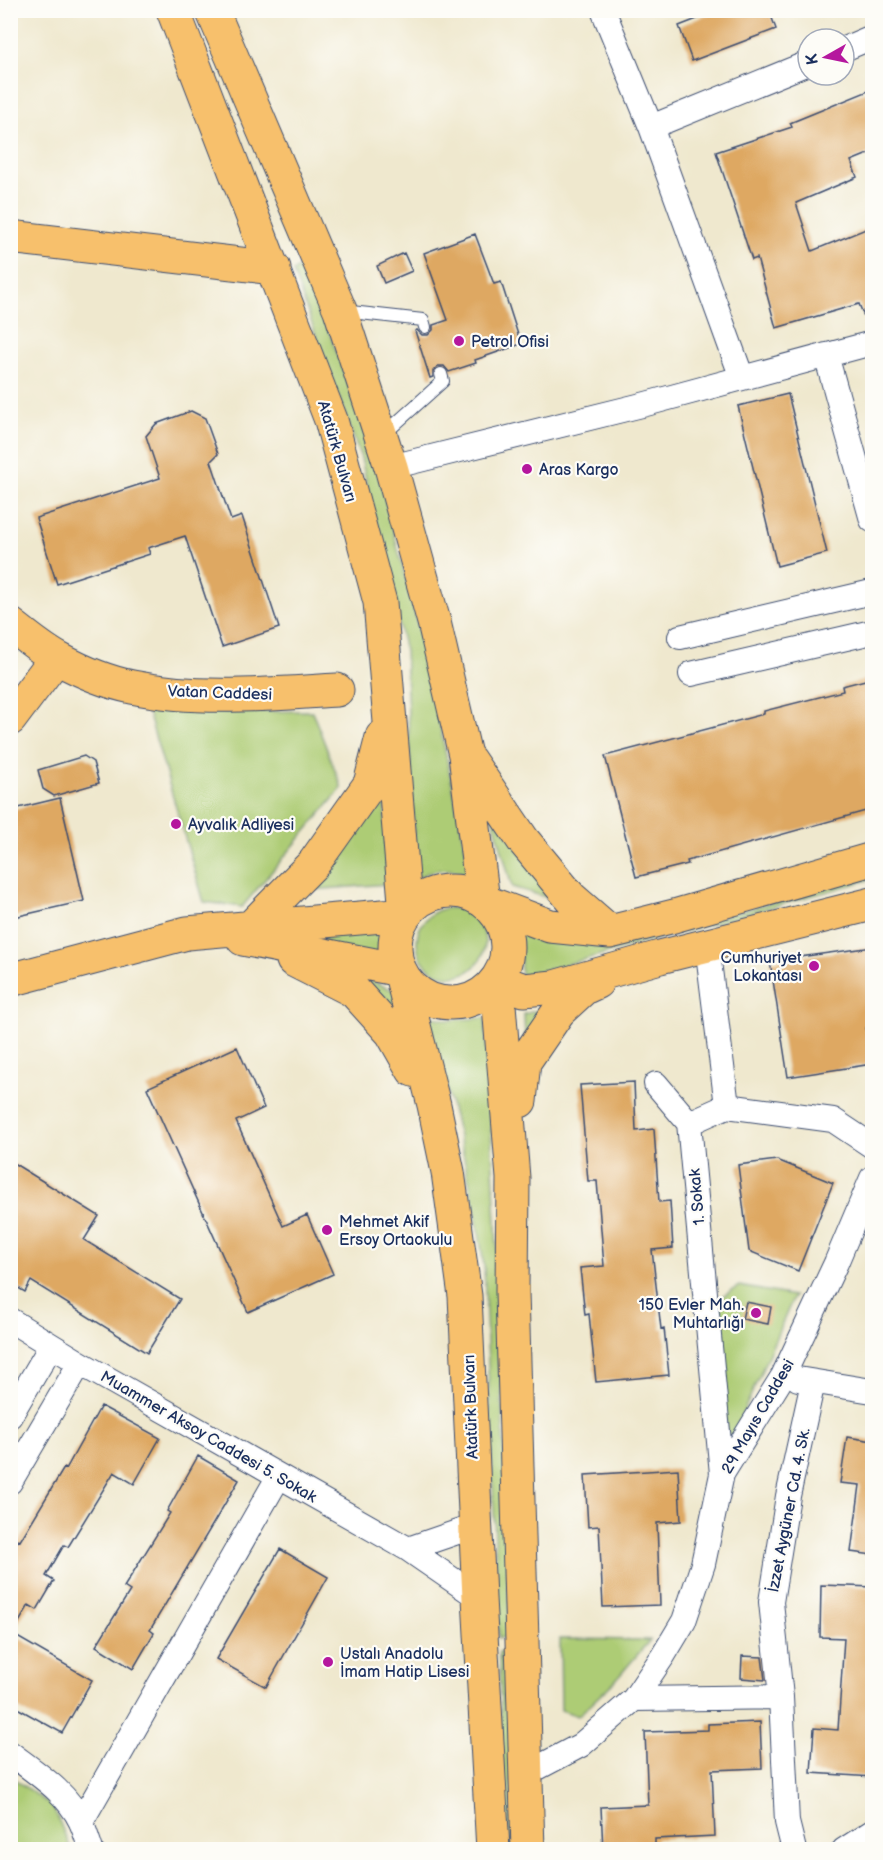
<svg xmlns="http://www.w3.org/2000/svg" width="883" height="1860" font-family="'Balsamiq Sans',sans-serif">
  <rect width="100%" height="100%" fill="#fdfcf7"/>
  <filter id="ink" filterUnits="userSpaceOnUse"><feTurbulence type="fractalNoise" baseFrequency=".0167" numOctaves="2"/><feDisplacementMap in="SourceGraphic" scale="12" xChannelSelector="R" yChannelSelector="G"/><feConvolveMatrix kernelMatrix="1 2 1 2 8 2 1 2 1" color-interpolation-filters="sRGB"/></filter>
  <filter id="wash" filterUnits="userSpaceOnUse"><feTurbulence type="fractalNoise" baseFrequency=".008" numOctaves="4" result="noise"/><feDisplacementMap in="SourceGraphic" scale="24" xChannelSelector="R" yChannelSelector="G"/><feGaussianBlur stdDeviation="1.35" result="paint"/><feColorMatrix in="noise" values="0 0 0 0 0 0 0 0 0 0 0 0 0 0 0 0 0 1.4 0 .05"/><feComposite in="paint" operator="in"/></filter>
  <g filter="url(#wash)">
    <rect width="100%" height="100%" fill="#efe8ce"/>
    <path fill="#adcc74" stroke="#647e69" stroke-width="1.5" d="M304,264L372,449L424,650L471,875C449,868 436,866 416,879L405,651L361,458L293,272Z
      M147,709L224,712L312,711L342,788L242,907L204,902Z
      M384,794L388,884L310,890Z
      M492,815L562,902L512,887Z
      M872,874V879L521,977L520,928L603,948L693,925Z
      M417 942a34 34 0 1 1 68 0a34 34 0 1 1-68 0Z
      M381,926L380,961L289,932Z
      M346,970L395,991L402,1023Z
      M550,1007L525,1039L524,1014Z
      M427,1016L449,1020L485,1018L496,1223L510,1637L499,1638L484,1267C473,1182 450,1099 427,1016Z
      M739,1286L794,1296L727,1450L718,1299Z
      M560,1640V1639L650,1640L615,1681L578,1716L561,1710Z
      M507,1651L514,1849H505L499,1652Z
      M10,1776L53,1807L71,1849H11Z"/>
    <g id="blocks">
      <path fill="#dea862" d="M720,10H769L776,29L692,61L679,26Z
        M873,89V152L851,161L857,177L796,203L812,251L873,226V329H869L859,304L776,328L757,258L752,260L716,152L792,127L790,123Z
        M475,234L494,284L501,282L521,344L475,360L476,363L449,372L444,366H438L433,371V377L430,378L415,331L417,330L422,335H428L433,330V325L448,320L424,253Z
        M404,253L412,271L384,283L377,266Z
        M788,394L827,553L777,566L738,406Z
        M191,411L205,418L218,454L211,461L231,520L242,516L279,628L222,647L185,536L148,548L150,554L57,584L36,518L160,478L146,436L156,424Z
        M873,678V809L687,861L688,864L636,877L605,756L764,714V711L843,691L842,686Z
        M84,756L93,762L99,783L54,796L43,789L38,770Z
        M60,798L84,901L10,918V810Z
        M873,947V1028H866L872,1064L788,1077L770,961Z
        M237,1047L264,1108L236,1121L283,1226L307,1215L333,1274L248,1312L147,1088Z
        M634,1082L636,1131L654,1129L659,1202L670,1201L673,1248L652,1250L661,1329L664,1328L669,1375L596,1382L589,1314L585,1315L580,1268L604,1266L597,1181H588L580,1085Z
        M777,1160L833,1183L798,1271L749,1251L738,1165Z
        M10,1161L99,1216L84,1240L180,1299L147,1353L31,1281L25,1292L10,1283Z
        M746,1302L771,1307L768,1324L742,1319Z
        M101,1406L160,1438L134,1484L114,1472L68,1547L64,1545L46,1576L54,1581L37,1610L29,1605L12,1634L92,1680L62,1733L10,1704V1552L18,1540L20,1541L64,1468L66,1469Z
        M847,1437L873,1441V1555L851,1552L860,1485L840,1483Z
        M198,1456L239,1480L150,1630L154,1633L133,1669L96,1646L130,1591L124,1587L170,1513L167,1511Z
        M678,1469L681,1521L657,1523L660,1605L603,1607L599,1526L588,1527L585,1475Z
        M280,1549L328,1577L266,1687L216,1659Z
        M821,1585L873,1587V1777L811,1773L814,1728L838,1730L844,1638L820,1637Z
        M742,1656L762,1657L765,1680L741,1678Z
        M760,1722L762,1768L712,1770L715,1836L655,1839V1850H603L601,1807L648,1805L645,1732L708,1730V1724Z"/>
    </g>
  </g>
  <g filter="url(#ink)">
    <use href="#blocks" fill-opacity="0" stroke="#3b4b6f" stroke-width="1.5"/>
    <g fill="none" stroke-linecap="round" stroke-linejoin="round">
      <defs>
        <path id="lane" d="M342,311L423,320L425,327
          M382,436L443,381L441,374"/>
        <path id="street" d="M603,10L651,127L742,378
          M844,49L872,37
          M651,127L808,63
          M826,355L872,520
          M391,467L646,404L872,343
          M680,637L872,592
          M691,674L872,632
          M707,945L727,1106L689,1123L722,1474
          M656,1084L689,1123
          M727,1106L833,1120L872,1146
          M10,1320L80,1363L408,1549
          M798,1379L872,1391
          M10,1416L51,1346
          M10,1482L80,1363
          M475,1526L408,1549L479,1598
          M634,1699L781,1697
          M10,1753C36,1773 67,1792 81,1822C85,1831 88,1841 91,1850
          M526,1774L581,1745L634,1699L663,1656L684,1621L703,1564L722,1474L783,1376L836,1263L872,1178
          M81,1822L279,1476
          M794,1850L787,1822L781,1697L771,1602L788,1496L813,1382
          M844,1850L872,1832"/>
        <path id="primary" d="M212,10L340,310L391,467L434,622L465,755L483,901L550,926L610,932L674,916L872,859
          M10,237L274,268
          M10,624C26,636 42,650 59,659C81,671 107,682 132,687C199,701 270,694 337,690
          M10,719L56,658
          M469,760L523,840L571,898L610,932
          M395 947a56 56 0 1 1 112 0a56 56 0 1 1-112 0Z
          M251,927L314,863L370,784L382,737
          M243,939L400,970L434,1105L448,1172L465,1296L479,1598L493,1850
          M293,960L354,991L392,1033L413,1070
          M10,980L187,933L406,914L380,602L331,420L173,10
          M520,1101L524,1062L559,1011L584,988L597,982
          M528,1850L512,1292L513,1178L497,980L524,990L554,987L660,957L872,904"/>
      </defs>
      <use href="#lane" stroke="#3b4b6f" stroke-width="14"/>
      <use href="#street" stroke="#3b4b6f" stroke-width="26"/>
      <use href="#primary" stroke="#3b4b6f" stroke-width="35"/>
      <use href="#lane" stroke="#fff" stroke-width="12"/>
      <use href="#street" stroke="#fff" stroke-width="24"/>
      <use href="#primary" stroke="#f7c06c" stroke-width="33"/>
    </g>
  </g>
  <g fill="#b5179e" stroke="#fdfcf7" stroke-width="2">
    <circle cx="459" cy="341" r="6"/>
    <circle cx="527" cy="469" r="6"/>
    <circle cx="176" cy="824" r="6"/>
    <circle cx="814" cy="966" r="6"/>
    <circle cx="327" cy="1230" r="6"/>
    <circle cx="756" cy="1313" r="6"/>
    <circle cx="328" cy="1662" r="6"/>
  </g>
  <g text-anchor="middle" stroke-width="4.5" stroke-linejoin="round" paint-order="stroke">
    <g font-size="16" fill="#1b2f5e" stroke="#fdfcf7" text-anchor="start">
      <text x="471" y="347">Petrol Ofisi</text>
      <text x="539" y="475">Aras Kargo</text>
      <text x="188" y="830">Ayvalık Adliyesi</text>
      <text x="802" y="963" text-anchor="end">Cumhuriyet<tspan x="802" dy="18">Lokantası</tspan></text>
      <text x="339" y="1227">Mehmet Akif<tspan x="339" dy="18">Ersoy Ortaokulu</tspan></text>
      <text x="744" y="1310" text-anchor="end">150 Evler Mah.<tspan x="744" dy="18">Muhtarlığı</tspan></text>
      <text x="340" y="1659">Ustalı Anadolu<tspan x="340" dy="18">İmam Hatip Lisesi</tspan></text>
    </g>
    <g font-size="16" fill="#1b2f5e" stroke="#fdfcf7">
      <text transform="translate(338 451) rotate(74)" y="6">Atatürk Bulvarı</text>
      <text transform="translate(220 692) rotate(2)" y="6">Vatan Caddesi</text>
      <text transform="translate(696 1197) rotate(-95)" y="6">1. Sokak</text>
      <text transform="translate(470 1407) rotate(-92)" y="6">Atatürk Bulvarı</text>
      <text transform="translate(757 1416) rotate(-60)" y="6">29 Mayıs Caddesi</text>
      <text transform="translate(209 1436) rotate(30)" y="6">Muammer Aksoy Caddesi 5. Sokak</text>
      <text transform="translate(788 1510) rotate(-79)" y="6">İzzet Aygüner Cd. 4. Sk.</text>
    </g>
  </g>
  <rect width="883" height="1860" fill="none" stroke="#fdfcf7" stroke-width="36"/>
  <g transform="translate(826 57) rotate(261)"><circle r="28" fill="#fdfcf7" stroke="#a3aaba" stroke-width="1.5"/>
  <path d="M0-4.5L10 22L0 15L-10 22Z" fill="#b5179e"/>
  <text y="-9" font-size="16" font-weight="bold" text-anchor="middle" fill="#1b2f5e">K</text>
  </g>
</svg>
